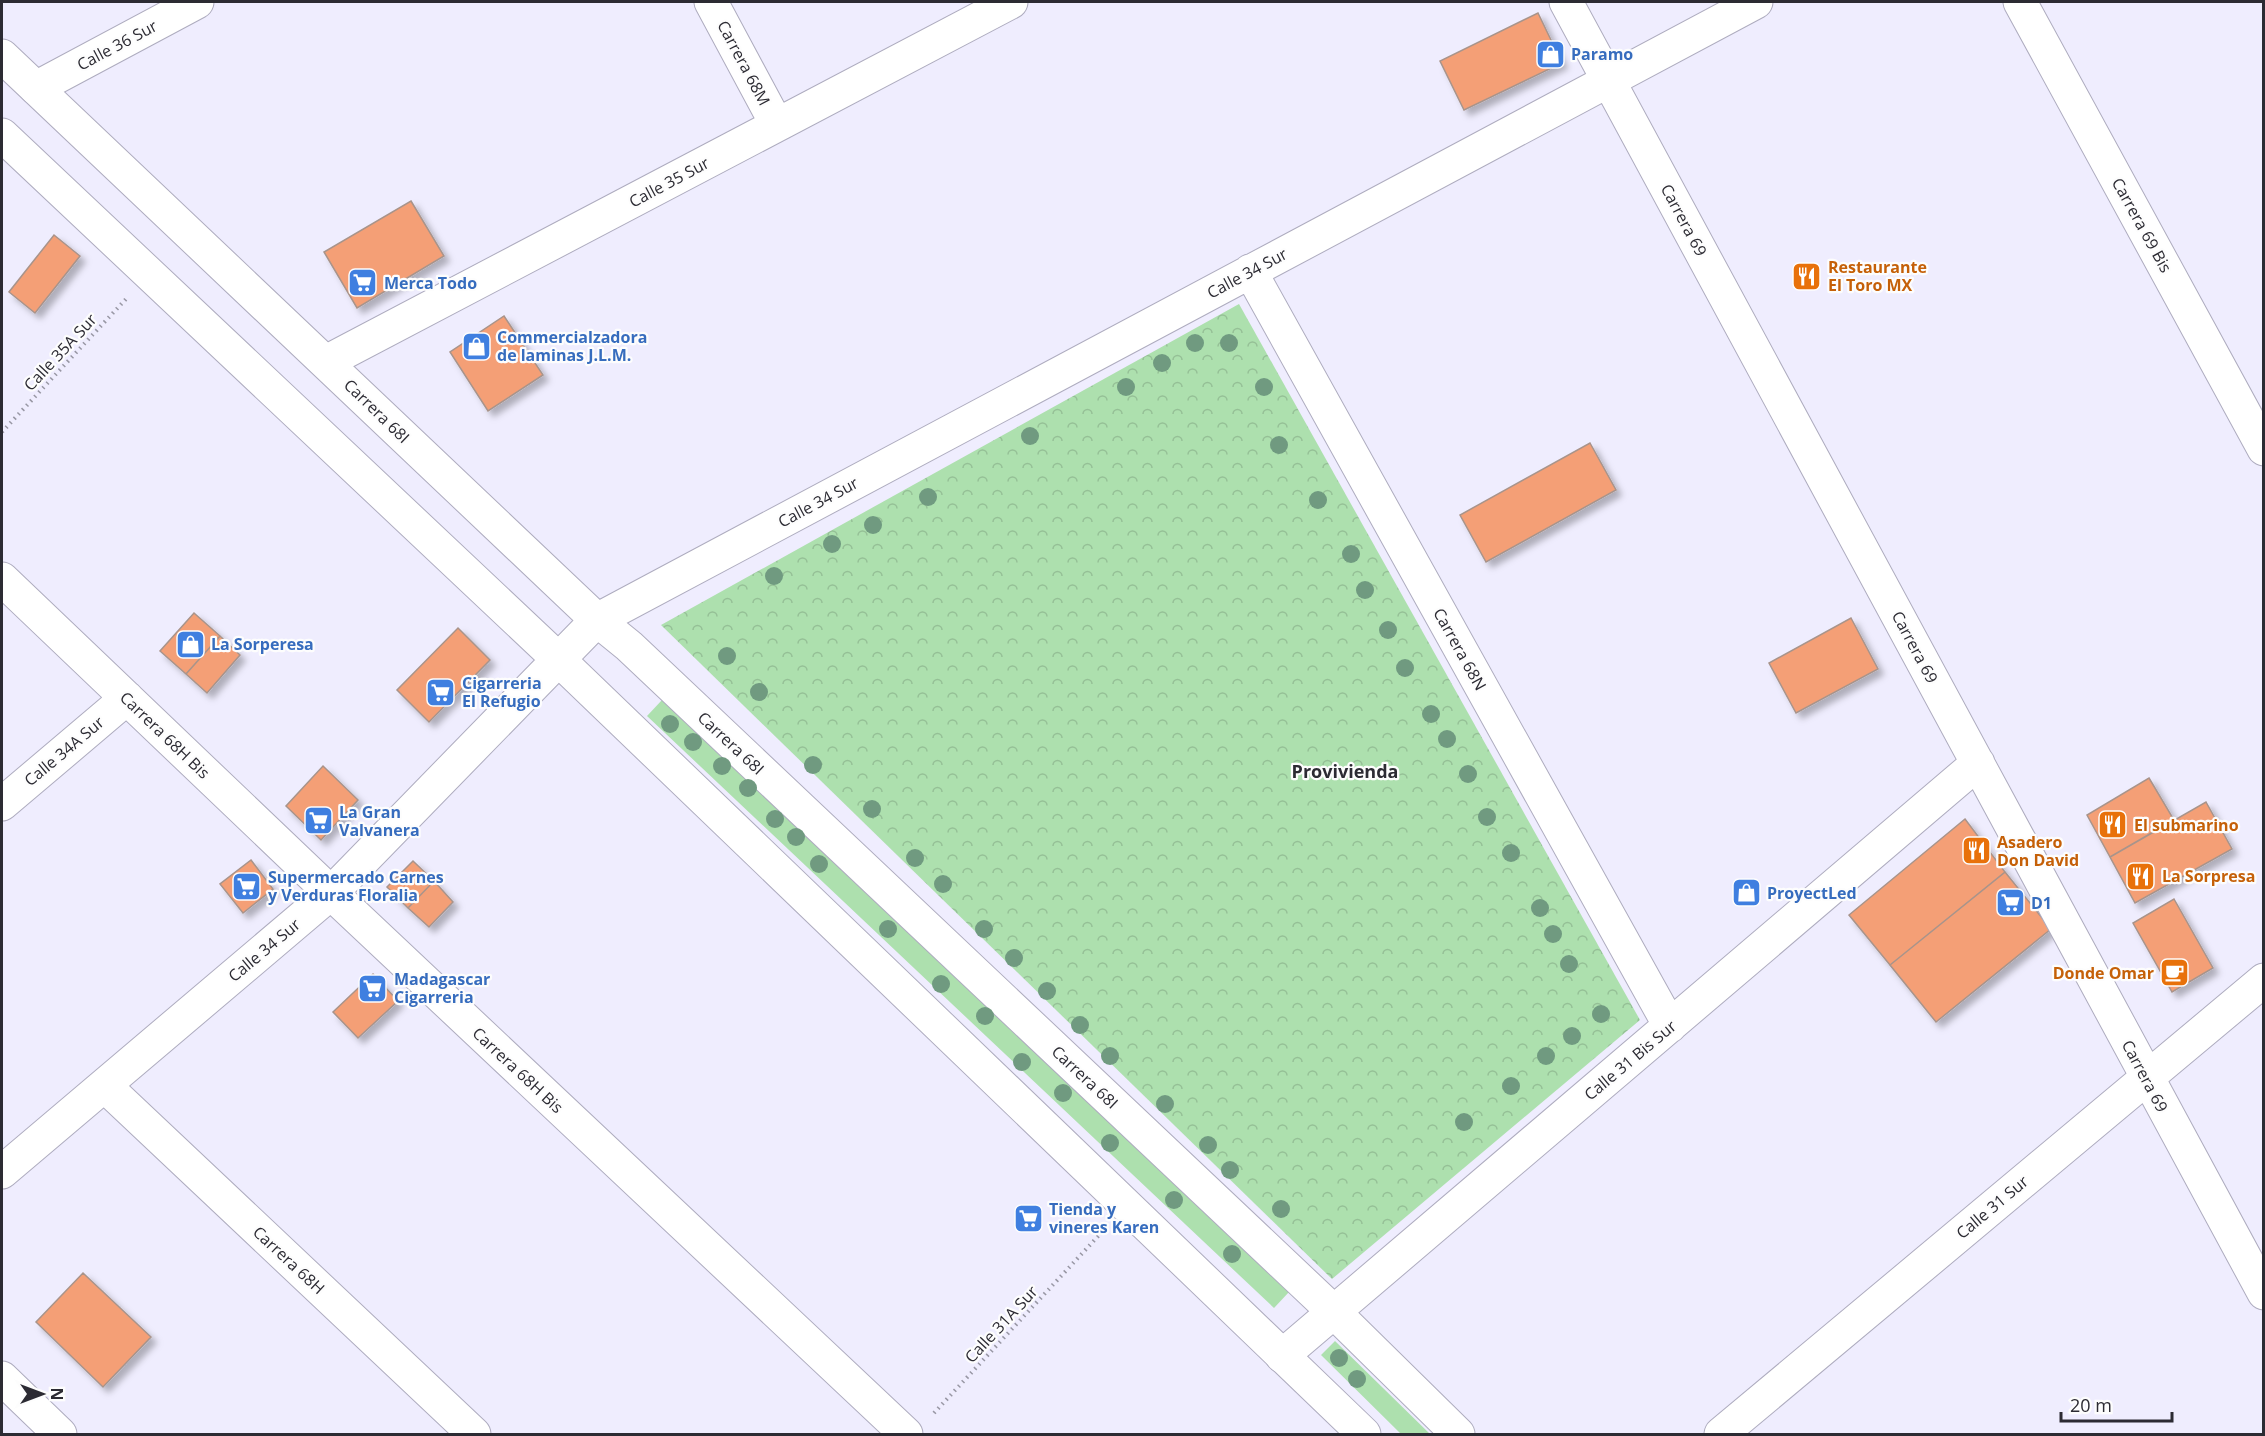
<svg xmlns="http://www.w3.org/2000/svg" width="2265" height="1436" font-family="'Open Sans',sans-serif">
  <defs>
    <pattern id="park-crowns" width="20" height="18" patternUnits="userSpaceOnUse" patternTransform="scale(1.5)"><rect width="20" height="18" fill="#ade0ae"/><path d="M2 6a3 3 0 1 1 6 0M12 15a3 3 0 1 1 6 0" fill="none" stroke="#95c096"/></pattern>
    <filter id="shadow"><feDropShadow dx="5.5" dy="5.5" stdDeviation="3" flood-color="#0004"/></filter>
  </defs>
  <rect width="100%" height="100%" fill="#efedfe"/>
  <path fill="#ade0ae" d="M662,700L1289,1292L1274,1308L647,716Z
    M1335,1341L1430,1434H1401L1321,1355Z"/>
  <path fill="url(#park-crowns)" d="M1239,304L1640,1020L1332,1279L661,625Z"/>
  <path fill="#f49f76" stroke="#a8948b" stroke-width="1.5" filter="url(#shadow)" d="M1538,13L1562,63L1464,110L1440,61Z
    M411,201L444,256L357,308L324,252Z
    M54,235L80,256L35,313L9,292Z
    M504,316L543,375L488,411L450,352Z
    M1590,443L1616,490L1486,562L1460,515Z
    M194,613L220,636L186,674L160,651Z
    M1851,618L1878,669L1796,713L1769,663Z
    M458,628L490,660L429,722L397,690Z
    M220,636L240,655L207,693L186,674Z
    M323,766L358,800L321,840L286,806Z
    M2149,778L2174,820L2110,857L2087,815Z
    M2206,802L2232,849L2135,903L2110,857Z
    M1965,819L2005,872L1890,965L1849,915Z
    M251,860L273,889L243,913L220,884Z
    M413,861L434,881L408,908L387,887Z
    M2005,872L2051,929L1936,1022L1890,965Z
    M434,881L453,902L429,927L408,908Z
    M2174,899L2213,968L2172,992L2133,923Z
    M373,974L398,1001L358,1038L333,1012Z
    M83,1273L151,1337L103,1387L36,1322Z"/>
  <g fill="none" stroke-linecap="round" stroke-linejoin="round">
    <defs>
      <path id="minor" d="M711,2L777,125
        M1566,2L2264,1293
        M2020,2L2264,449
        M36,88L197,2
        M1250,271L1670,1026
        M326,362L1011,2
        M2,579L331,893L906,1434
        M597,620L1756,2
        M2,804L127,698
        M105,1086L474,1434
        M1282,1356L1978,763
        M2,1378L60,1434
        M1721,1434L2264,980"/>
      <path id="tertiary" d="M2,56L597,620L629,646L1334,1312L1458,1434
        M2,135L558,659L1364,1434
        M2,1172L331,893L597,620"/>
    </defs>
    <use href="#minor" stroke="#aeacbf" stroke-width="35"/>
    <use href="#tertiary" stroke="#aeacbf" stroke-width="35"/>
    <path stroke="#9897a4" stroke-width="4" stroke-dasharray="1.5 4.5" stroke-linecap="butt" d="M2,432L126,299
      M934,1413L1102,1232"/>
    <use href="#minor" stroke="#fff" stroke-width="33"/>
    <use href="#tertiary" stroke="#fff" stroke-width="33"/>
  </g>
  <g fill="#709a80">
    <circle cx="1195" cy="343" r="9"/>
    <circle cx="1229" cy="343" r="9"/>
    <circle cx="1162" cy="363" r="9"/>
    <circle cx="1126" cy="387" r="9"/>
    <circle cx="1264" cy="387" r="9"/>
    <circle cx="1030" cy="436" r="9"/>
    <circle cx="1279" cy="445" r="9"/>
    <circle cx="928" cy="497" r="9"/>
    <circle cx="1318" cy="500" r="9"/>
    <circle cx="873" cy="525" r="9"/>
    <circle cx="832" cy="544" r="9"/>
    <circle cx="1351" cy="554" r="9"/>
    <circle cx="774" cy="576" r="9"/>
    <circle cx="1365" cy="590" r="9"/>
    <circle cx="1388" cy="630" r="9"/>
    <circle cx="727" cy="656" r="9"/>
    <circle cx="1405" cy="668" r="9"/>
    <circle cx="759" cy="692" r="9"/>
    <circle cx="1431" cy="714" r="9"/>
    <circle cx="670" cy="724" r="9"/>
    <circle cx="1447" cy="739" r="9"/>
    <circle cx="693" cy="742" r="9"/>
    <circle cx="813" cy="765" r="9"/>
    <circle cx="722" cy="766" r="9"/>
    <circle cx="1468" cy="774" r="9"/>
    <circle cx="748" cy="788" r="9"/>
    <circle cx="872" cy="809" r="9"/>
    <circle cx="1487" cy="817" r="9"/>
    <circle cx="775" cy="819" r="9"/>
    <circle cx="796" cy="837" r="9"/>
    <circle cx="1511" cy="853" r="9"/>
    <circle cx="915" cy="858" r="9"/>
    <circle cx="819" cy="864" r="9"/>
    <circle cx="943" cy="884" r="9"/>
    <circle cx="1540" cy="908" r="9"/>
    <circle cx="888" cy="929" r="9"/>
    <circle cx="984" cy="929" r="9"/>
    <circle cx="1553" cy="934" r="9"/>
    <circle cx="1014" cy="958" r="9"/>
    <circle cx="1569" cy="964" r="9"/>
    <circle cx="941" cy="984" r="9"/>
    <circle cx="1047" cy="991" r="9"/>
    <circle cx="1601" cy="1014" r="9"/>
    <circle cx="985" cy="1016" r="9"/>
    <circle cx="1080" cy="1025" r="9"/>
    <circle cx="1572" cy="1036" r="9"/>
    <circle cx="1110" cy="1056" r="9"/>
    <circle cx="1546" cy="1056" r="9"/>
    <circle cx="1022" cy="1062" r="9"/>
    <circle cx="1511" cy="1086" r="9"/>
    <circle cx="1063" cy="1093" r="9"/>
    <circle cx="1165" cy="1104" r="9"/>
    <circle cx="1464" cy="1122" r="9"/>
    <circle cx="1110" cy="1143" r="9"/>
    <circle cx="1208" cy="1145" r="9"/>
    <circle cx="1230" cy="1170" r="9"/>
    <circle cx="1174" cy="1200" r="9"/>
    <circle cx="1281" cy="1209" r="9"/>
    <circle cx="1232" cy="1254" r="9"/>
    <circle cx="1339" cy="1358" r="9"/>
    <circle cx="1357" cy="1379" r="9"/>
  </g>
  <defs>
    <symbol id="shop-square" viewBox="-11 -11 22 22"><rect x="-9" y="-9" width="18" height="18" rx="4" fill="#3f7fe0" stroke="#fdfdfd"/><path d="M-5-2.5h2.3a2.7 3.5 0 0 1 5.4 0H5L5.5 6h-11ZM-1.5-2.5h3a1.5 2.3 0 0 0-3 0Z" fill="#fff"/></symbol>
    <symbol id="restaurant-square" viewBox="-11 -11 22 22"><rect x="-9" y="-9" width="18" height="18" rx="4" fill="#e8710a" stroke="#fdfdfd"/><path d="M-5-6h1v4h1v-4h1v4h1v-4h1v5L-1.5 .5V6h-2V.5L-5-1ZM5-6V6H3V1.5H1.5Q1.5-4 5-6Z" fill="#fff"/></symbol>
    <symbol id="supermarket-square" viewBox="-11 -11 22 22"><rect x="-9" y="-9" width="18" height="18" rx="4" fill="#3f7fe0" stroke="#fdfdfd"/><path d="M-6-5.5h2.5l.6 2H6L4.5 2H-2.5L-4.4-4H-6ZM-1.5 3.2a1.3 1.3 0 1 0 .1 0ZM3 3.2a1.3 1.3 0 1 0 .1 0Z" fill="#fff"/></symbol>
    <symbol id="cafe-square" viewBox="-11 -11 22 22"><rect x="-9" y="-9" width="18" height="18" rx="4" fill="#e8710a" stroke="#fdfdfd"/><path d="M-5.5-4.5H6V0H3Q3 3.5 0 3.5H-2.5Q-5.5 3.5-5.5 0ZM3-3.2v2h1.7v-2ZM-6 4.5H4V6H-6Z" fill="#fff"/></symbol>
  </defs>
  <g fill-rule="evenodd">
    <use href="#shop-square" x="1534" y="38" width="33" height="33"/>
    <use href="#restaurant-square" x="1790" y="260" width="33" height="33"/>
    <use href="#supermarket-square" x="346" y="266" width="33" height="33"/>
    <use href="#shop-square" x="460" y="330" width="33" height="33"/>
    <use href="#shop-square" x="174" y="628" width="33" height="33"/>
    <use href="#supermarket-square" x="424" y="676" width="33" height="33"/>
    <use href="#supermarket-square" x="302" y="804" width="33" height="33"/>
    <use href="#restaurant-square" x="2096" y="808" width="33" height="33"/>
    <use href="#restaurant-square" x="1960" y="834" width="33" height="33"/>
    <use href="#restaurant-square" x="2124" y="860" width="33" height="33"/>
    <use href="#supermarket-square" x="230" y="870" width="33" height="33"/>
    <use href="#shop-square" x="1730" y="876" width="33" height="33"/>
    <use href="#supermarket-square" x="1994" y="886" width="33" height="33"/>
    <use href="#cafe-square" x="2158" y="956" width="33" height="33"/>
    <use href="#supermarket-square" x="356" y="972" width="33" height="33"/>
    <use href="#supermarket-square" x="1012" y="1202" width="33" height="33"/>
  </g>
  <g text-anchor="middle" stroke-width="4.5" stroke-linejoin="round" paint-order="stroke">
    <g font-size="16" fill="#2c2b33" stroke="#fdfdfd">
      <text transform="translate(117 45) rotate(-28)" y="6">Calle 36 Sur</text>
      <text transform="translate(744 63) rotate(62)" y="6">Carrera 68M</text>
      <text transform="translate(669 182) rotate(-28)" y="6">Calle 35 Sur</text>
      <text transform="translate(1684 220) rotate(62)" y="6">Carrera 69</text>
      <text transform="translate(2142 225) rotate(61)" y="6">Carrera 69 Bis</text>
      <text transform="translate(1247 273) rotate(-28)" y="6">Calle 34 Sur</text>
      <text transform="translate(60 352) rotate(-47)" y="6">Calle 35A Sur</text>
      <text transform="translate(377 411) rotate(44)" y="6">Carrera 68I</text>
      <text transform="translate(818 502) rotate(-28)" y="6">Calle 34 Sur</text>
      <text transform="translate(1915 647) rotate(62)" y="6">Carrera 69</text>
      <text transform="translate(1460 649) rotate(61)" y="6">Carrera 68N</text>
      <text transform="translate(165 735) rotate(44)" y="6">Carrera 68H Bis</text>
      <text transform="translate(731 743) rotate(43)" y="6">Carrera 68I</text>
      <text transform="translate(64 751) rotate(-40)" y="6">Calle 34A Sur</text>
      <text transform="translate(264 950) rotate(-40)" y="6">Calle 34 Sur</text>
      <text transform="translate(1630 1060) rotate(-40)" y="6">Calle 31 Bis Sur</text>
      <text transform="translate(518 1070) rotate(43)" y="6">Carrera 68H Bis</text>
      <text transform="translate(2145 1076) rotate(62)" y="6">Carrera 69</text>
      <text transform="translate(1085 1077) rotate(43)" y="6">Carrera 68I</text>
      <text transform="translate(1992 1207) rotate(-40)" y="6">Calle 31 Sur</text>
      <text transform="translate(289 1260) rotate(43)" y="6">Carrera 68H</text>
      <text transform="translate(1001 1324) rotate(-47)" y="6">Calle 31A Sur</text>
    </g>
    <g font-size="16" font-weight="bold" fill="#366cbe" stroke="#fdfdfd" text-anchor="start">
      <text x="1571" y="60">Paramo</text>
      <text x="384" y="289">Merca Todo</text>
      <text x="497" y="343">Commercialzadora<tspan x="497" dy="18">de laminas J.L.M.</tspan></text>
      <text x="211" y="650">La Sorperesa</text>
      <text x="462" y="689">Cigarreria<tspan x="462" dy="18">El Refugio</tspan></text>
      <text x="339" y="818">La Gran<tspan x="339" dy="18">Valvanera</tspan></text>
      <text x="268" y="883">Supermercado Carnes<tspan x="268" dy="18">y Verduras Floralia</tspan></text>
      <text x="1767" y="899">ProyectLed</text>
      <text x="2031" y="909">D1</text>
      <text x="394" y="985">Madagascar<tspan x="394" dy="18">Cigarreria</tspan></text>
      <text x="1049" y="1215">Tienda y<tspan x="1049" dy="18">vineres Karen</tspan></text>
    </g>
    <g font-size="16" font-weight="bold" fill="#c56008" stroke="#fdfdfd" text-anchor="start">
      <text x="1828" y="273">Restaurante<tspan x="1828" dy="18">El Toro MX</tspan></text>
      <text x="2134" y="831">El submarino</text>
      <text x="1997" y="848">Asadero<tspan x="1997" dy="18">Don David</tspan></text>
      <text x="2162" y="882">La Sorpresa</text>
      <text x="2154" y="979" text-anchor="end">Donde Omar</text>
    </g>
    <g font-size="18" font-weight="bold" fill="#2c2b33" stroke="#fdfdfd">
      <text x="1345" y="778">Provivienda</text>
    </g>
  </g>
  <rect width="2265" height="1436" fill="none" stroke="#2c2b33" stroke-width="6"/>
  <g transform="translate(42 1394) rotate(90)" stroke="#fdfdfd" stroke-width="4.5" paint-order="stroke">
  <path d="M0-4.5L10 22L0 15L-10 22Z" fill="#2c2b33"/>
  <text y="-9" font-size="16" font-weight="bold" text-anchor="middle" fill="#2c2b33">N</text>
  </g>
  <path d="M2061 1412v9h111v-9" fill="none" stroke="#2c2b33" stroke-width="3"/>
  <text x="2070" y="1412" font-size="18" fill="#2c2b33" stroke="#fdfdfd" stroke-width="4.5" paint-order="stroke">20 m</text>
</svg>
